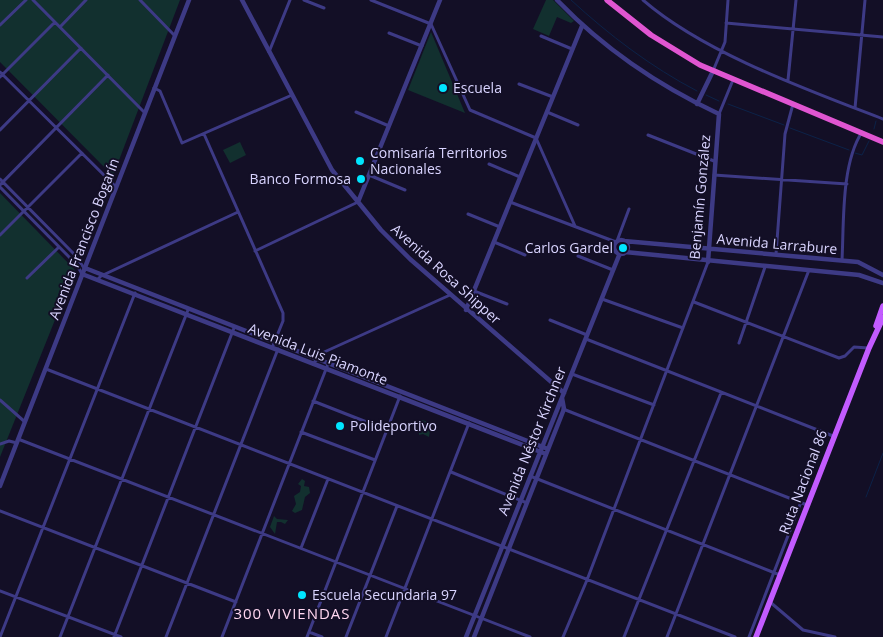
<svg xmlns="http://www.w3.org/2000/svg" width="883" height="637" font-family="'Open Sans',sans-serif">
  <rect width="100%" height="100%" fill="#130f26"/>
  <path fill="#12302f" d="M0,0H180L113,176L0,62Z
    M546,0H553L574,21L571,23L557,17L549,36L533,29Z
    M431,32L465,113L408,90Z
    M240,142L246,155L230,163L223,150Z
    M0,193L75,270L0,457Z
    M421,420L426,421L430,430L429,437L423,434L419,435L418,423Z
    M302,479L305,481L304,486L309,487L310,493L305,497L302,510L295,513L292,511L296,504L294,496L300,492L301,486L298,484Z
    M274,516L277,519L288,520L285,524L281,522H277L275,534L270,527Z"/>
  <g fill="none" stroke-linecap="round" stroke-linejoin="round">
    <path stroke="#0c2248" stroke-width="1" d="M571,0C609,35 651,67 697,91
      M706,95L719,101
      M728,104L784,125
      M790,128L849,150
      M874,129L876,121
      M855,153L862,155L869,141
      M866,497L883,453"/>
    <path stroke="#3d3a85" stroke-width="3" d="M33,0L145,113
      M140,0L175,36
      M304,0L324,8
      M371,0L431,24L470,110L536,138L575,226
      M643,0C704,53 808,90 883,119
      M726,23L883,37
      M0,25L26,0
      M60,27L86,0
      M389,33L422,46
      M541,36L572,49
      M269,52L290,0
      M713,71L725,42L728,0
      M0,72L116,187
      M0,77L55,22
      M788,80L796,0
      M519,84L553,97
      M154,88L160,91L182,143L292,95
      M855,108L865,0
      M356,112L389,126
      M547,112L578,125
      M719,114L733,80
      M0,130L81,48
      M204,134L283,313V321L272,348
      M648,135L714,161
      M489,164L520,177
      M369,175L405,190
      M714,175L847,184
      M0,179L75,255L84,268
      M0,185L108,75
      M0,187L77,265L82,274
      M510,202L616,242
      M468,214L500,227
      M0,235L82,153
      M617,241L629,209
      M494,242L525,255
      M255,251L358,202
      M776,254L785,134L793,104
      M578,256L613,270
      M842,260C844,223 841,164 862,132
      M27,278L59,247
      M97,280L101,276L238,212
      M474,291L507,304
      M602,299L683,328
      M694,302L839,358L845,356L854,347L868,348
      M550,320L587,335
      M586,339L833,436
      M739,343L765,267
      M313,364L322,353L450,295
      M46,369L735,637
      M572,374L654,405
      M0,400L25,422
      M313,401L387,430
      M563,409L807,505
      M301,432L375,460
      M18,439L530,637
      M0,444L9,441L17,443
      M451,472L527,503
      M530,476L780,575
      M0,511L236,602
      M301,548L328,479
      M0,591L121,637
      M770,602L803,630L835,637
      M309,632L322,637
      M0,637L135,293
      M60,637L188,310
      M114,637L234,328
      M166,637L278,349
      M222,637L328,364
      M307,637L400,396
      M346,637L397,506
      M386,637L469,423
      M563,637L587,580L708,262
      M624,637L721,393
      M667,637L809,270
      M749,637L801,502"/>
    <path stroke="#3d3a85" stroke-width="4.5" d="M242,0L332,170L381,230L410,259L564,393
      M557,0C604,49 657,85 719,114L708,262
      M697,104L713,71
      M358,202L440,0
      M614 247a7 7 0 1 1 14 0a7 7 0 1 1-14 0Z
      M624,241L858,262L883,275
      M625,252L859,275L883,283
      M85,268L548,449
      M82,274L546,454
      M466,310L582,26
      M0,486L189,0
      M466,637L620,253
      M474,637L564,409L562,398"/>
    <path stroke="#c25bff" stroke-width="5.5" d="M876,326L883,306
      M756,637L869,348L883,318"/>
    <path stroke="#e055d1" stroke-width="5.5" d="M607,0L651,35L700,65L883,142"/>
  </g>
  <g fill="#00e5ff" stroke="#130f26" stroke-width="2">
    <circle cx="443" cy="88" r="5"/>
    <circle cx="360" cy="161" r="5"/>
    <circle cx="361" cy="179" r="5"/>
    <circle cx="623" cy="248" r="5"/>
    <circle cx="340" cy="426" r="5"/>
    <circle cx="302" cy="595" r="5"/>
  </g>
  <g text-anchor="middle" stroke-width="4" stroke-linejoin="round" paint-order="stroke">
    <g font-size="14" fill="#d9d4ff" stroke="#130f26" text-anchor="start">
      <text x="453" y="93">Escuela</text>
      <text x="370" y="158">Comisaría Territorios<tspan x="370" dy="16">Nacionales</tspan></text>
      <text x="351" y="184" text-anchor="end">Banco Formosa</text>
      <text x="613" y="253" text-anchor="end">Carlos Gardel</text>
      <text x="350" y="431">Polideportivo</text>
      <text x="312" y="600">Escuela Secundaria 97</text>
    </g>
    <g font-size="14" fill="#d9d4ff" stroke="#130f26">
      <text transform="translate(700 197) rotate(-85)" y="5">Benjamín González</text>
      <text transform="translate(84 239) rotate(-69)" y="5">Avenida Francisco Bogarín</text>
      <text transform="translate(777 244) rotate(5)" y="5">Avenida Larrabure</text>
      <text transform="translate(446 274) rotate(42)" y="5">Avenida Rosa Shipper</text>
      <text transform="translate(318 354) rotate(21)" y="5">Avenida Luis Piamonte</text>
      <text transform="translate(532 441) rotate(-68)" y="5">Avenida Néstor Kirchner</text>
      <text transform="translate(803 482) rotate(-69)" y="5">Ruta Nacional 86</text>
    </g>
    <g font-size="15" letter-spacing="1" fill="#ffd6f0" stroke="#130f26">
      <text x="292" y="619">300 VIVIENDAS</text>
    </g>
  </g>
</svg>
